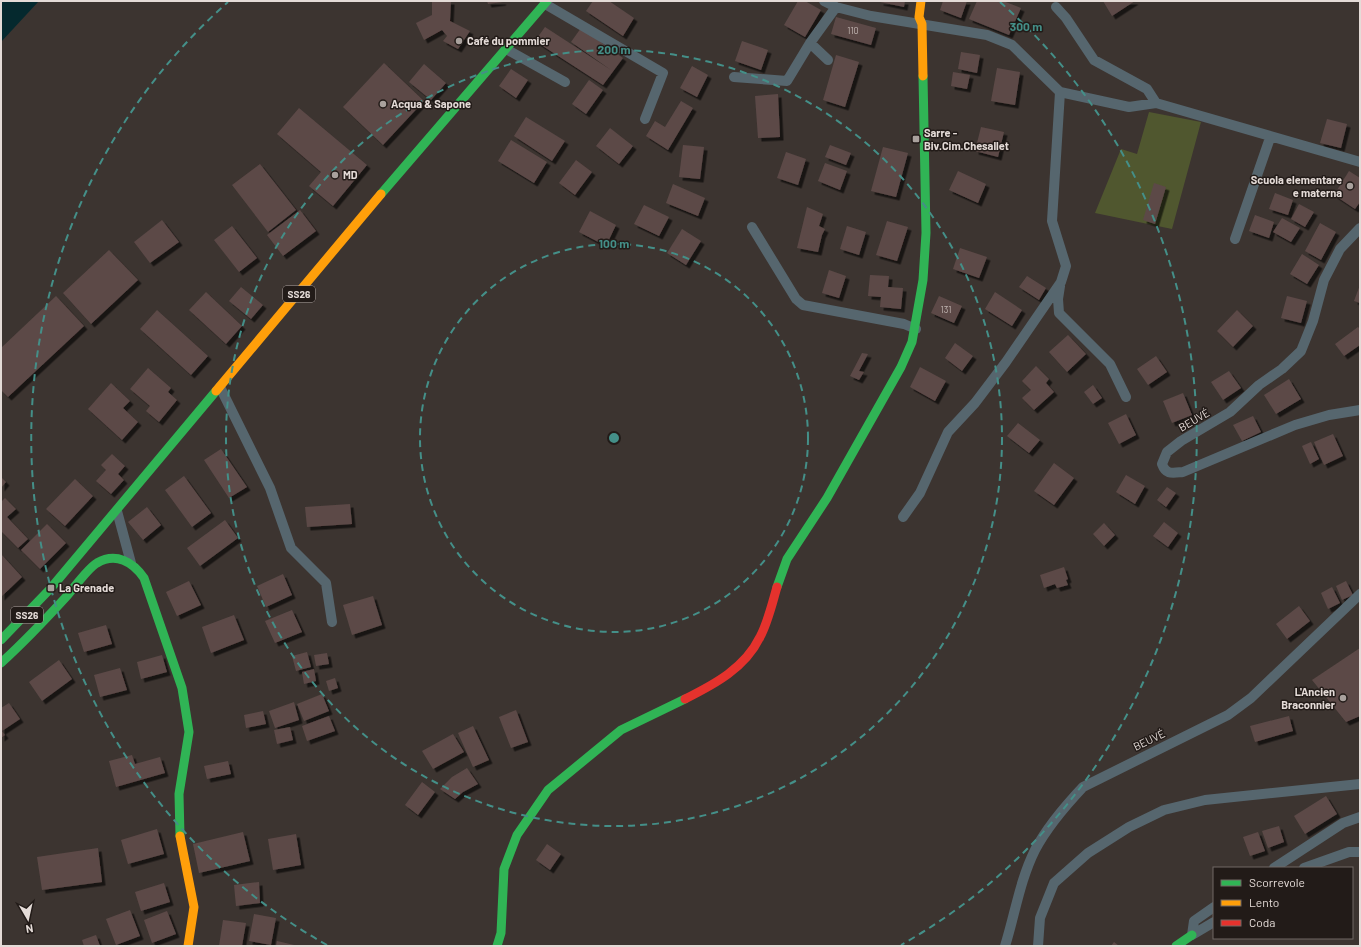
<svg xmlns="http://www.w3.org/2000/svg" width="1361" height="947" font-family="Barlow,sans-serif">
  <defs>
    <filter id="shadow"><feDropShadow dx="3.5" dy="3.5" stdDeviation="0" flood-color="#0009"/></filter>
  </defs>
  <rect width="100%" height="100%" fill="#3c3430"/>
  <path fill="#50572f" d="M1149,112L1201,122L1172,229L1095,213L1121,149L1137,154Z"/>
  <path fill="#05292e" d="M1,1H39L1,42Z"/>
  <path fill="#5c4947" filter="url(#shadow)" d="M432,1H451L450,21L470,31L458,49L443,41L447,36L442,30L424,40L416,23L432,15Z
    M487,1H502L503,2L488,4Z
    M593,1H609L634,18L623,36L586,11Z
    M798,1H805L821,10L805,37L784,25Z
    M880,1H905L904,7L880,2Z
    M943,1H967L961,18L940,10Z
    M977,1H1003L1021,8L1009,35L969,19Z
    M1103,1H1135L1112,16Z
    M836,17L876,28L871,45L831,34Z
    M545,27L611,70L571,42L581,28L623,58L603,85L535,41Z
    M742,41L768,50L761,70L735,61Z
    M961,52L980,55L977,73L958,69Z
    M836,55L859,62L845,107L823,100Z
    M384,63L424,101L383,145L343,107Z
    M424,64L446,83L431,100L409,82Z
    M692,66L708,75L697,97L680,88Z
    M997,68L1020,72L1015,105L991,101Z
    M511,69L528,80L516,98L499,86Z
    M953,72L970,75L967,89L951,86Z
    M589,80L603,90L586,114L572,104Z
    M778,94L780,137L758,138L755,96Z
    M681,101L693,108L668,150L646,136L655,121L665,127Z
    M299,108L367,165L333,206L309,186L321,172L277,134Z
    M526,117L565,141L552,161L514,136Z
    M1327,119L1347,124L1341,148L1320,143Z
    M981,127L1004,132L998,157L975,151Z
    M610,128L633,146L619,164L596,146Z
    M511,140L547,162L534,183L498,161Z
    M683,145L704,147L700,179L679,177Z
    M830,145L851,153L846,165L825,157Z
    M883,147L908,153L896,197L871,191Z
    M786,152L806,159L798,185L777,178Z
    M576,160L592,172L575,195L559,183Z
    M825,163L847,171L840,190L818,181Z
    M260,164L296,210L268,232L232,185Z
    M958,171L986,184L978,203L949,190Z
    M1349,171L1360,178V202L1355,209L1334,195Z
    M1154,183L1166,187L1155,224L1143,220Z
    M673,184L705,198L698,216L666,203Z
    M1275,193L1293,200L1288,215L1269,209Z
    M1299,204L1314,212L1305,227L1291,219Z
    M644,205L669,217L659,236L634,224Z
    M807,207L823,214L819,226L825,229L822,235L818,252L797,248Z
    M300,210L316,231L283,256L267,235Z
    M590,211L616,225L606,246L579,232Z
    M1255,215L1274,222L1269,238L1249,231Z
    M1282,218L1300,228L1291,242L1273,232Z
    M162,220L179,242L150,263L134,242Z
    M887,221L908,227L897,261L876,255Z
    M1320,223L1336,232L1321,260L1305,251Z
    M232,226L257,258L239,272L214,240Z
    M847,226L866,232L859,255L840,249Z
    M682,229L701,241L686,265L667,253Z
    M960,248L987,257L979,278L953,269Z
    M109,250L138,280L91,324L63,293Z
    M1302,254L1319,265L1307,284L1290,274Z
    M829,270L846,276L839,298L822,293Z
    M870,275L889,276L888,287L903,288L901,309L880,307L881,297L868,296Z
    M1027,276L1046,288L1039,300L1019,287Z
    M1360,285V303L1354,301Z
    M241,287L263,305L251,319L229,301Z
    M206,292L242,326L226,344L189,310Z
    M995,292L1022,310L1012,326L985,309Z
    M56,296L84,326L8,397L1,390V348Z
    M939,296L962,306L954,323L931,313Z
    M1287,296L1307,301L1301,323L1281,318Z
    M157,310L208,356L191,375L140,329Z
    M1237,310L1253,326L1233,347L1217,331Z
    M1358,327L1360,329V345L1344,356L1335,344Z
    M1068,335L1086,354L1067,372L1049,352Z
    M955,343L973,356L962,371L945,358Z
    M862,353L868,354L859,371L864,372L859,380L850,376Z
    M1156,356L1167,372L1148,385L1137,369Z
    M1036,366L1049,379L1046,383L1054,392L1034,410L1022,398L1031,390L1022,381Z
    M920,367L946,381L935,401L910,387Z
    M148,368L171,388L168,392L177,400L159,422L146,411L150,406L130,389Z
    M1229,371L1241,388L1223,400L1211,382Z
    M1289,379L1301,399L1276,414L1264,395Z
    M111,383L130,401L123,408L138,422L122,440L88,409Z
    M1093,385L1102,398L1093,404L1084,392Z
    M1183,393L1192,415L1172,423L1163,401Z
    M1126,414L1136,435L1119,444L1108,423Z
    M1253,416L1261,432L1242,441L1233,425Z
    M1018,423L1040,440L1029,453L1007,436Z
    M1333,434L1343,456L1324,465L1314,442Z
    M1311,442L1319,459L1310,464L1302,446Z
    M221,449L247,487L229,498L204,460Z
    M112,454L125,466L118,474L124,480L111,494L96,481L106,470L101,465Z
    M1054,463L1074,478L1054,505L1034,491Z
    M1126,475L1145,486L1135,504L1116,492Z
    M184,476L211,513L192,527L165,490Z
    M1,477L6,482L1,488Z
    M75,479L93,496L65,526L46,509Z
    M1167,487L1176,493L1166,507L1157,500Z
    M5,498L16,509L7,517L28,539L18,548L1,531V502Z
    M350,504L352,524L307,527L305,507Z
    M147,507L161,525L143,540L128,522Z
    M225,520L238,538L200,566L187,548Z
    M1164,522L1178,533L1168,547L1153,536Z
    M1104,523L1115,535L1104,546L1093,534Z
    M47,524L66,543L40,569L21,550Z
    M1,554L22,577L1,597Z
    M1064,567L1068,579L1066,580L1068,585L1057,588L1055,584L1044,588L1040,575Z
    M283,574L292,595L266,607L257,586Z
    M189,581L201,605L177,616L166,592Z
    M1346,581L1353,595L1342,600L1336,586Z
    M1332,587L1340,603L1328,609L1321,593Z
    M373,596L382,625L352,635L343,605Z
    M1299,606L1310,621L1287,639L1276,624Z
    M292,610L302,632L275,643L265,621Z
    M234,615L244,640L211,653L202,627Z
    M106,625L112,644L84,652L78,633Z
    M1360,648V716L1346,722L1312,680Z
    M307,652L311,667L296,671L292,656Z
    M327,653L329,664L316,666L314,655Z
    M162,655L167,672L141,679L137,662Z
    M59,660L72,679L42,701L29,682Z
    M120,668L127,690L100,697L94,675Z
    M314,669L316,681L304,684L302,672Z
    M335,678L338,688L329,691L326,681Z
    M322,694L329,711L304,721L297,704Z
    M294,702L299,720L275,728L269,711Z
    M9,703L20,719L2,731L5,735L1,738V708Z
    M516,710L528,742L511,748L499,717Z
    M263,711L266,724L246,728L244,715Z
    M329,716L335,731L307,741L302,726Z
    M1289,716L1293,731L1255,742L1250,726Z
    M473,726L489,760L473,767L458,733Z
    M290,727L293,740L277,744L274,730Z
    M453,734L464,752L433,769L422,751Z
    M132,755L135,764L160,757L165,773L116,787L109,761Z
    M228,761L231,774L207,779L204,766Z
    M467,768L478,784L463,792L455,799L440,789L452,777Z
    M422,782L435,792L418,815L405,805Z
    M1326,796L1337,814L1305,834L1294,816Z
    M1279,826L1284,842L1268,848L1262,831Z
    M157,829L164,854L128,864L121,840Z
    M243,832L250,861L199,873L193,844Z
    M1258,832L1265,851L1250,856L1243,837Z
    M296,834L301,865L273,870L268,839Z
    M547,844L561,854L550,870L536,860Z
    M98,848L102,882L42,890L37,857Z
    M259,882L260,903L236,906L234,885Z
    M164,883L170,902L141,911L135,892Z
    M130,910L140,936L116,945L106,919Z
    M167,911L176,934L152,943L144,920Z
    M254,914L276,918L271,945L249,941Z
    M223,920L246,923L242,946H219Z
    M96,935L100,946H84L82,940Z
    M277,941L294,945V946H276Z
    M1114,942L1119,946H1111Z"/>
  <g fill="none" stroke-linecap="round" stroke-linejoin="round">
    <path stroke="#56666e" stroke-width="10" d="M824,1L836,7L871,16L987,35L1012,45L1060,92L1129,107L1156,103L1360,162
      M545,4L663,73L645,119
      M1056,7L1066,18L1094,60L1147,89L1156,103
      M810,43L828,60
      M506,49L565,82
      M734,77L787,81L810,43L836,7
      M752,227L796,299L803,305L904,324L916,329
      M1360,228L1340,249L1324,280L1313,321L1301,351L1282,369L1259,385L1230,412L1181,441L1167,452L1162,464C1166,475 1172,473 1183,472L1295,425L1329,415L1360,410
      M1235,239L1270,138
      M1060,286L1058,299L1059,313L1110,364L1126,397
      M220,387L270,488L291,548L326,583L332,622
      M117,511L131,563
      M903,517L920,493L948,432L975,403L1006,362L1061,282L1066,266L1052,221L1060,92
      M1274,868L1343,823L1360,817
      M1304,868L1349,852H1360
      M1192,935L1194,921L1214,907
      M1192,935L1214,922
      M1005,946C1015,914 1020,880 1035,850C1046,829 1067,804 1083,787L1228,715L1251,698L1360,594
      M1038,946L1040,918L1054,883L1088,853L1129,827L1164,810L1205,800L1360,784"/>
    <path stroke="#30b455" stroke-width="9" d="M381,194L547,1
      M777,587L787,559L827,498L901,367L912,342L923,280L926,233L923,76
      M1,640L51,588L216,391
      M1,663C24,642 45,620 66,597C73,589 89,567 97,563C116,552 133,562 144,578L182,688L189,732L179,794L180,836
      M497,946L501,933L504,869L517,835L548,790L621,730L685,699
      M1176,946L1192,935"/>
    <path stroke="#ff9f0a" stroke-width="9" d="M921,1L919,17L922,24L923,76
      M216,391L381,194
      M180,836L194,907L188,946"/>
    <path stroke="#e5322d" stroke-width="9" d="M685,699C715,684 745,668 760,637C768,622 772,604 777,587"/>
  </g>
  <g fill="none" stroke="#448f88" stroke-width="2" stroke-dasharray="7 5">
    <circle cx="614" cy="438" r="194"/>
    <circle cx="614" cy="438" r="388"/>
    <path d="M327 945A582 582 0 0 1 228 2M1000 2A582 582 0 0 1 901 945"/>
  </g>
  <g fill="#a9a19d" stroke="#221b18" stroke-width="1.5">
    <circle cx="459" cy="41" r="4"/>
    <circle cx="383" cy="104" r="4"/>
    <rect x="912" y="135" width="8" height="8" rx="2"/>
    <circle cx="335" cy="175" r="4"/>
    <circle cx="1350" cy="186" r="4"/>
    <rect x="47" y="584" width="8" height="8" rx="2"/>
    <circle cx="1343" cy="698" r="4"/>
  </g>
  <g text-anchor="middle" stroke-width="3" stroke-linejoin="round" paint-order="stroke">
    <g font-size="9" fill="#c2b6b3">
      <text x="853" y="34">110</text>
      <text x="946" y="313">131</text>
    </g>
    <g fill="#221b18" stroke="#aaa19e" stroke-width="1">
      <rect x="283" y="286" width="32" height="16" rx="3"/>
      <rect x="11" y="607" width="32" height="16" rx="3"/>
    </g>
    <g font-size="10" font-weight="bold" fill="#e4dbd7">
      <text x="299" y="298">SS26</text>
      <text x="27" y="619">SS26</text>
    </g>
    <g font-size="11" font-weight="bold" fill="#e4dbd7" stroke="#221b18" text-anchor="start">
      <text x="467" y="45">Café du pommier</text>
      <text x="391" y="108">Acqua &amp; Sapone</text>
      <text x="924" y="137">Sarre -<tspan x="924" dy="13">Biv.Cim.Chesallet</tspan></text>
      <text x="343" y="179">MD</text>
      <text x="1342" y="184" text-anchor="end">Scuola elementare<tspan x="1342" dy="13">e materna</tspan></text>
      <text x="59" y="592">La Grenade</text>
      <text x="1335" y="696" text-anchor="end">L'Ancien<tspan x="1335" dy="13">Braconnier</tspan></text>
    </g>
    <g font-size="11" fill="#e4dbd7" stroke="#221b18">
      <text transform="translate(1194 420) rotate(-30)" y="4">BEUVÉ</text>
      <text transform="translate(1149 740) rotate(-26)" y="4">BEUVÉ</text>
    </g>
  </g>
  <circle cx="614" cy="438" r="6" fill="#448f88" stroke="#221b18" stroke-width="2"/>
  <g font-size="12" text-anchor="middle" font-weight="bold" fill="#448f88" stroke="#221b18" stroke-width="3" stroke-linejoin="round" paint-order="stroke">
    <text x="1026" y="31">300 m</text>
    <text x="614" y="54">200 m</text>
    <text x="614" y="248">100 m</text>
  </g>
  <rect width="1361" height="947" fill="none" stroke="#e4dbd7" stroke-width="4"/>
  <rect x="1213" y="867" width="140" height="72" fill="#221b18" stroke="#706864"/>
  <rect x="1221" y="880" width="20" height="6" fill="#30b455" stroke="#706864"/>
  <text x="1249" y="887" font-size="12" fill="#e4dbd7">Scorrevole</text>
  <rect x="1221" y="900" width="20" height="6" fill="#ff9f0a" stroke="#706864"/>
  <text x="1249" y="907" font-size="12" fill="#e4dbd7">Lento</text>
  <rect x="1221" y="920" width="20" height="6" fill="#e5322d" stroke="#706864"/>
  <text x="1249" y="927" font-size="12" fill="#e4dbd7">Coda</text>
  <g transform="translate(28 919) rotate(171)" stroke="#221b18" stroke-width="3" paint-order="stroke">
  <path d="M0-3L7 15L0 10L-7 15Z" fill="#e4dbd7"/>
  <text y="-6" font-size="11" font-weight="bold" text-anchor="middle" fill="#e4dbd7">N</text>
  </g>
</svg>
